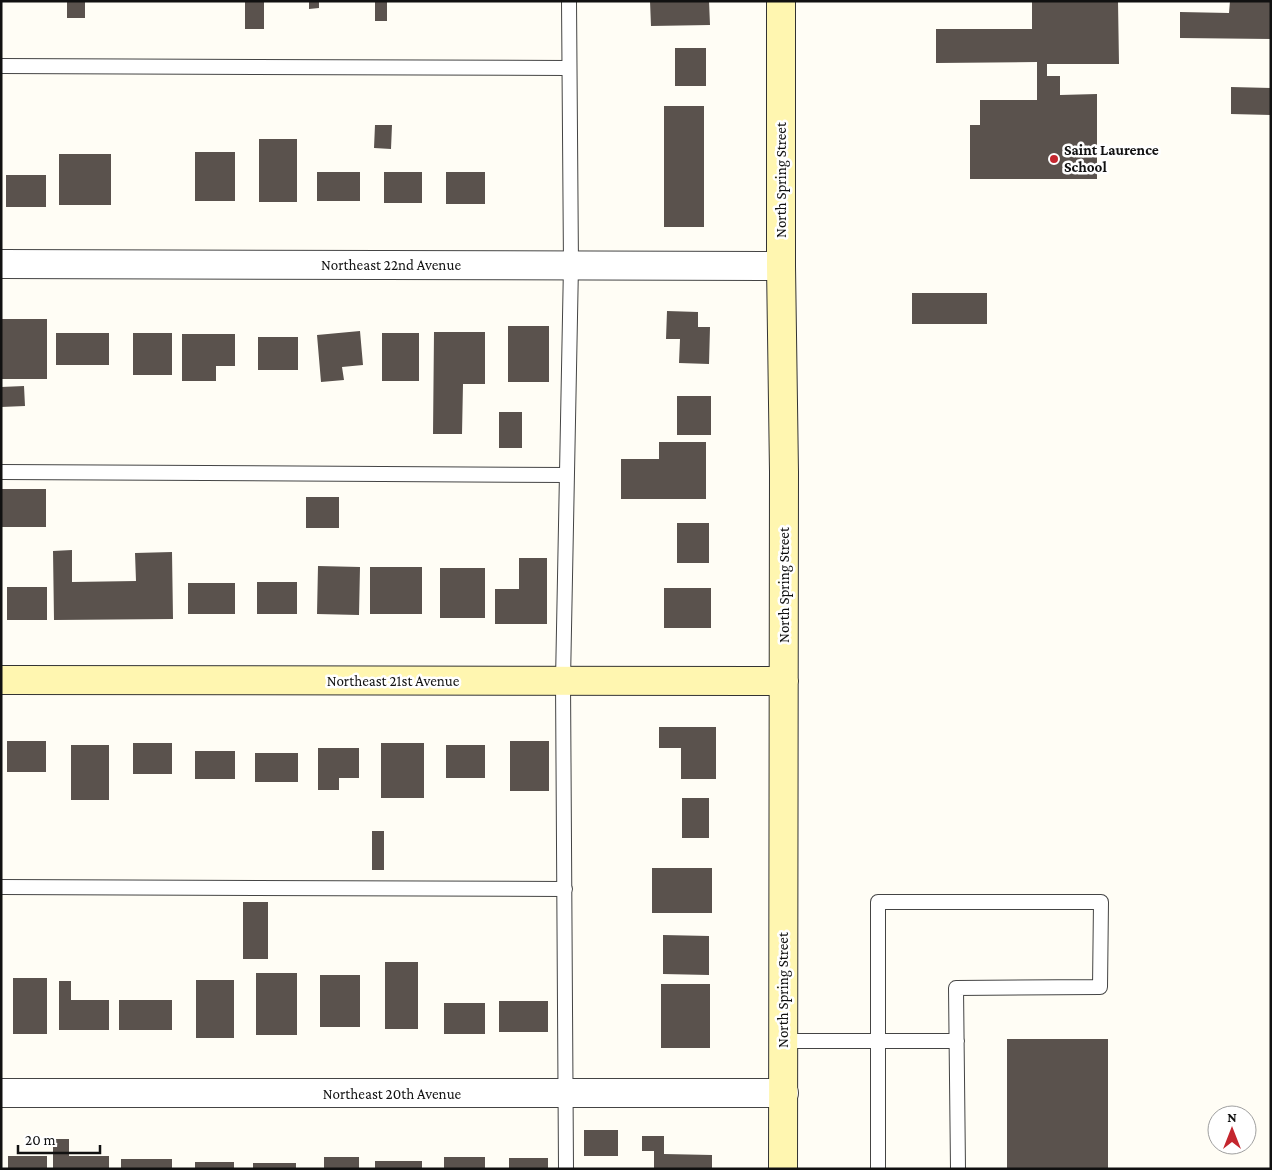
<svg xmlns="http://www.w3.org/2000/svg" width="1272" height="1170" font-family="'Crimson Pro',serif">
  <rect width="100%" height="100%" fill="#fffdf5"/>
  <path fill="#5a524d" d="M67,1H85V18H67Z
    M245,1H264V29H245Z
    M309,1H319V8L309,9Z
    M375,1H387V21H375Z
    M650,1H709L710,25L651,26Z
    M1032,1H1118L1119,64H1047V76H1060V95L1097,94V179H970V125H980V100H1037V62L936,63V29H1032Z
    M1230,1H1271V39L1180,38V12L1229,13Z
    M675,48H706V86H675Z
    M1231,87L1271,88V115L1231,114Z
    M664,106H704V227H664Z
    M375,125H392L391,149L374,148Z
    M259,139H297V202H259Z
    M195,152H235V201H195Z
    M59,154H111V205H59Z
    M317,172H360V201H317Z
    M384,172H422V203H384Z
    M446,172H485V204H446Z
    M6,175H46V207H6Z
    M912,293H987V324H912Z
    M667,311L698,312V327H710L709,364L679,363L680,339H666Z
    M2,319H47V379H2Z
    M508,326H549V382H508Z
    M360,331L363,365L342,367L344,380L321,382L317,335Z
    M434,332H485V384H463L462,434H433Z
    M56,333H109V365H56Z
    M133,333H172V375H133Z
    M382,333H419V381H382Z
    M182,334H235V366H216V381H182Z
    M258,337H298V370H258Z
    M24,386L25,406L1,407V387Z
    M677,396H711V435H677Z
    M499,412H522V448H499Z
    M659,442H706V499H621V459H659Z
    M1,489H46V527H1Z
    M306,497H339V528H306Z
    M677,523H709V563H677Z
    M72,550V582L136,581L135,553L172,552L173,619L54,620L53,551Z
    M519,558H547V624H495V589H519Z
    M318,566L360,567L359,615L317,614Z
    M370,567H422V614H370Z
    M440,568H485V618H440Z
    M257,582H297V614H257Z
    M188,583H235V614H188Z
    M7,587H47V620H7Z
    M664,588H711V628H664Z
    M659,727H716V779H681V748H659Z
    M7,741H46V772H7Z
    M510,741H549V791H510Z
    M133,743H172V774H133Z
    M381,743H424V798H381Z
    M71,745H109V800H71Z
    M446,745H485V778H446Z
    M318,748H359V778H339V790H318Z
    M195,751H235V779H195Z
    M255,753H298V782H255Z
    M682,798H709V838H682Z
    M372,831H384V870H372Z
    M652,868H712V913H652Z
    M243,902H268V959H243Z
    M663,935L709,936V975L663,974Z
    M385,962H418V1029H385Z
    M256,973H297V1035H256Z
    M320,975H360V1027H320Z
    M13,978H47V1034H13Z
    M196,980H234V1038H196Z
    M59,981H71V1000H109V1030H59Z
    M661,984H710V1048H661Z
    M119,1000H172V1030H119Z
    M499,1001H548V1032H499Z
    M444,1003H485V1034H444Z
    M1007,1039H1108V1169H1007Z
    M584,1130H618V1156H584Z
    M642,1136H664V1154L712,1155V1169H654V1151H642Z
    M53,1139H69V1156H109V1169H53Z
    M8,1156H47V1169H8Z
    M324,1157H359V1169H324Z
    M444,1157H485V1169H444Z
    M509,1158H548V1169H509Z
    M121,1159H172V1169H121Z
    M375,1161H422V1169H375Z
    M195,1162H234V1169H195Z
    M253,1163H296V1169H253Z"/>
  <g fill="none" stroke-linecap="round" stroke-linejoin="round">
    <defs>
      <path id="lane" d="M1,66L569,68
        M1,472L567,475
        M1,887L565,889
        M783,1041H957
        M566,1169L563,681L571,265L569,1
        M878,1169V902H1101L1100,987L956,988L958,1169"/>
      <path id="street" d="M1,264L781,266
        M1,1093H784"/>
      <path id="secondary" d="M781,1V266L784,472L783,1169
        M1,680L784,681"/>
    </defs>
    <use href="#lane" stroke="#444" stroke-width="16"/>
    <use href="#street" stroke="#444" stroke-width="30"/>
    <use href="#secondary" stroke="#333" stroke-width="30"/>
    <use href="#lane" stroke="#fff" stroke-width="14"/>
    <use href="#street" stroke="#fff" stroke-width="28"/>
    <use href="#secondary" stroke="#fff6b0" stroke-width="28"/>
  </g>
  <circle fill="#c4262e" stroke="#fff" stroke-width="2" cx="1054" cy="159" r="5"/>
  <g text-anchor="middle" stroke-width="5" stroke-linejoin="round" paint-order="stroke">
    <g font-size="15" font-weight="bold" fill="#111" stroke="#fff" text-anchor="start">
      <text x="1064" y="155">Saint Laurence<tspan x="1064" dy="17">School</tspan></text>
    </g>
    <g font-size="15" fill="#111" stroke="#fff">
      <text transform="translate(781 180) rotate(-90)" y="5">North Spring Street</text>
      <text x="391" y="270">Northeast 22nd Avenue</text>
      <text transform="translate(784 585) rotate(-90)" y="5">North Spring Street</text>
      <text x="393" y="686">Northeast 21st Avenue</text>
      <text transform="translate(783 990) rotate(-90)" y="5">North Spring Street</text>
      <text x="392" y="1099">Northeast 20th Avenue</text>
    </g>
  </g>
  <rect width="1272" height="1170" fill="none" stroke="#111111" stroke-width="5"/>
  <g transform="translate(1232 1130)"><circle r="24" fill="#ffffff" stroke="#a0a0a0"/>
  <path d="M0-4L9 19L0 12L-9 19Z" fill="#c4262e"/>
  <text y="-8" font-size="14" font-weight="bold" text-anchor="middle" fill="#111111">N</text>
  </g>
  <path d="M18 1145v8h82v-8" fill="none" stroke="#111111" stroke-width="2.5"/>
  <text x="25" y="1145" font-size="15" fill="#111111" stroke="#ffffff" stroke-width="4" paint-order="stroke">20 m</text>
</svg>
